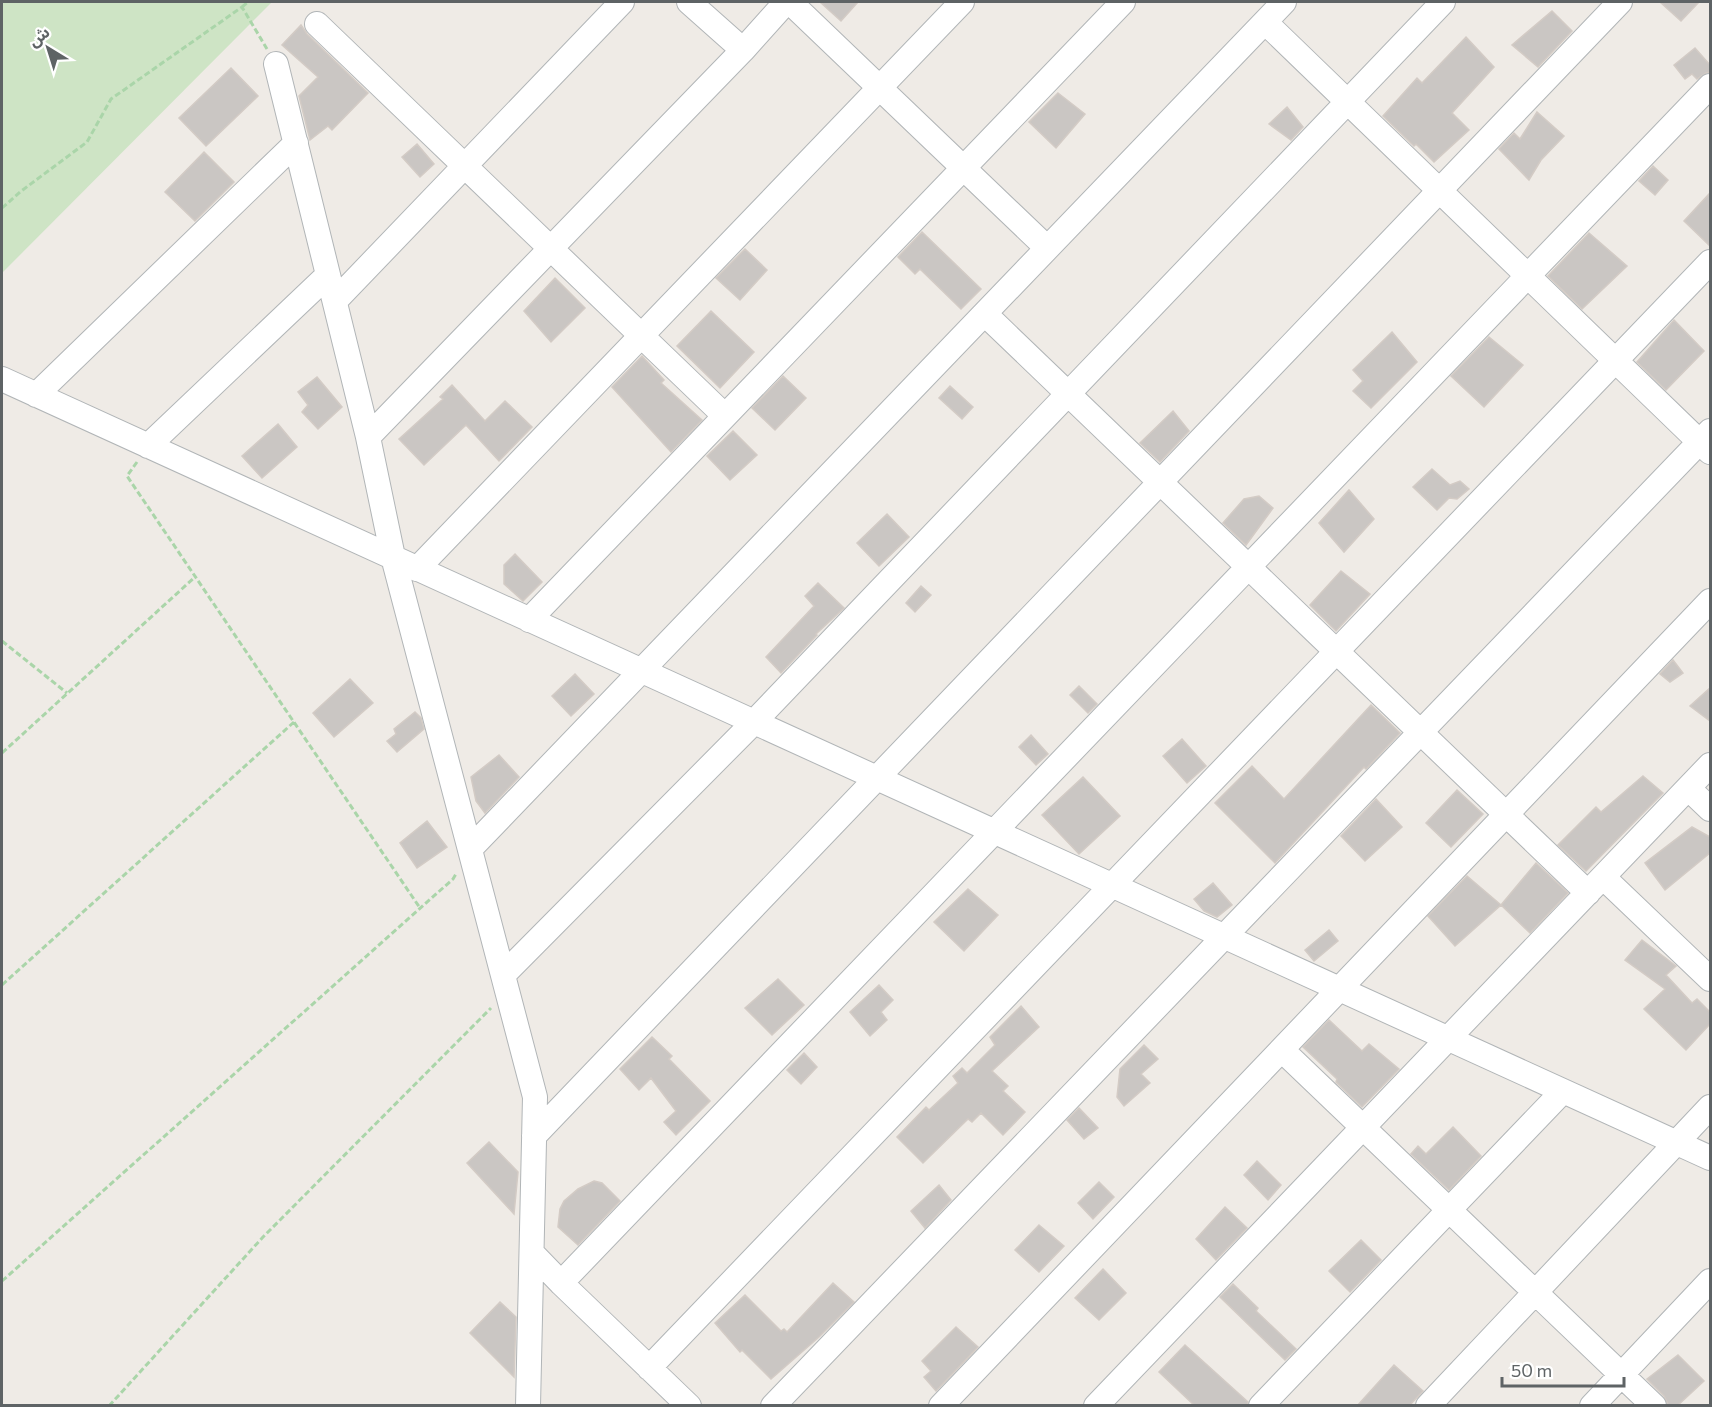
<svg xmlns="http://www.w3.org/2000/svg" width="1712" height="1407" font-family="Commissioner,'Noto Sans Arabic',sans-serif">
  <rect width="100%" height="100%" fill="#efebe6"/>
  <path fill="#cee4c5" d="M2,2H272L2,273Z"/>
  <path fill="#cac6c3" stroke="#d3cbc5" stroke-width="1.5" d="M820,2H858L841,21Z
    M1660,2H1699L1681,21Z
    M1552,11L1572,31L1538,67L1512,45Z
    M301,25L307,34L368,93L332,130L328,126L310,140L299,96L318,77L282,45Z
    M1466,37L1494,67L1452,113L1469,130L1434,162L1416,144L1414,146L1383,116L1417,78L1422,83Z
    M1695,48L1710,65V72L1706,73L1697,79L1692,74L1685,79L1674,65Z
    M231,68L258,96L206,146L179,118Z
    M1058,93L1085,114L1056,148L1029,122Z
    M1287,107L1303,127L1291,140L1269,124Z
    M1537,112L1564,136L1541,160L1529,180L1499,149L1514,133L1520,139Z
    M417,144L434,164L420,177L402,157Z
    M204,152L234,182L195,221L165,192Z
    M1653,166L1668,180L1655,195L1639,181Z
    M1710,193V246L1684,221Z
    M922,232L981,289L961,309L920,269L915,274L898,257Z
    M1589,233L1627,266L1582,309L1548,276Z
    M745,249L767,270L740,300L716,278Z
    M555,278L585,308L551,342L524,311Z
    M711,311L754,352L720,388L677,346Z
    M1674,320L1704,351L1666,390L1637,362Z
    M1392,332L1417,362L1371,408L1353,391L1363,381L1353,370Z
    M1489,337L1523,365L1484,407L1451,376Z
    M642,356L664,380L661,383L702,420L671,452L612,387Z
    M783,376L806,398L775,430L752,408Z
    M317,377L342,407L318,429L302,412L308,405L298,392Z
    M452,385L485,421L505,401L532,427L499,461L466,425L424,465L399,439L443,399L440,397Z
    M950,386L973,407L962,419L939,398Z
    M1173,411L1189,431L1160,462L1140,443Z
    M278,424L297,447L262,478L242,456Z
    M733,431L757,455L730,480L707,456Z
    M1432,469L1450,485L1460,481L1469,489L1457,499L1449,498L1437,510L1413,487Z
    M1349,490L1374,519L1344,552L1319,523Z
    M1259,496L1273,508L1246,545L1223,523L1244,499Z
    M887,514L909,537L879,566L857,543Z
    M515,554L542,582L523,601L504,584V565Z
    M1341,571L1370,594L1336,631L1310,605Z
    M818,583L844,608L816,634L817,635L781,673L766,657L814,606L805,596Z
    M921,586L931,595L915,612L906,603Z
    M1673,660L1683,673L1670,682L1660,674Z
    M575,674L594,694L571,716L552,696Z
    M350,679L373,703L334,737L313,713Z
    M1079,686L1097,704L1088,713L1070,695Z
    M1710,688V721L1690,706Z
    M1371,705L1400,733L1366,769L1364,767L1275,863L1215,803L1252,766L1284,799Z
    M415,712L421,718L424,729L397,752L387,741L396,734L394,729Z
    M1031,735L1048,754L1036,765L1019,747Z
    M1182,739L1206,766L1187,783L1163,756Z
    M499,755L519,777L485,813L476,801L471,777Z
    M1643,776L1663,793L1586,871L1558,845L1596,807L1601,812Z
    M1083,777L1120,816L1079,854L1042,815Z
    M1457,790L1483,814L1451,847L1426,823Z
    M1376,799L1402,827L1365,861L1341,836Z
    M427,821L447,847L417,868L400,843Z
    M1692,827L1710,837V853L1665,890L1645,863Z
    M1536,863L1568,893L1530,933L1501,905Z
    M1467,876L1501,905L1455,946L1428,916Z
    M1213,883L1232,905L1217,917L1204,911L1194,899Z
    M968,889L998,915L964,951L934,922Z
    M1329,930L1338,941L1314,961L1305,950Z
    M1642,940L1676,966L1666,975L1692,1003L1697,999L1710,1012V1024L1686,1050L1644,1009L1665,989L1625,960Z
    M778,979L804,1005L772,1035L745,1008Z
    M879,985L893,1000L881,1012L887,1020L870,1036L850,1012Z
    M1021,1006L1039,1027L992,1071L1008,1086L1003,1091L1025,1112L1003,1135L981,1113L972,1122L968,1119L923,1163L897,1137L926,1107L929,1110L958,1083L953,1076L962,1068L967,1073L995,1045L990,1037Z
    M1329,1020L1362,1051L1369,1044L1399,1069L1362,1107L1336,1082L1337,1079L1303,1047Z
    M652,1037L672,1056L669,1059L710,1101L676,1135L664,1122L676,1111L651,1078L639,1090L620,1069Z
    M1144,1045L1158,1059L1141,1074L1150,1083L1124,1106L1117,1097L1120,1069Z
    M804,1053L817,1067L801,1084L787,1070Z
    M1079,1108L1098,1128L1084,1139L1067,1120Z
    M1453,1127L1481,1156L1449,1190L1411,1154L1418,1146L1426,1154Z
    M489,1142L518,1172L514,1214L467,1163Z
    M1257,1161L1281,1185L1268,1200L1244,1175Z
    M594,1181L602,1183L620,1201L578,1245L558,1227L560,1209L564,1201L578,1189Z
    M1099,1182L1114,1197L1093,1219L1078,1203Z
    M939,1185L951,1200L925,1228L911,1211Z
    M1225,1207L1247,1228L1216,1260L1196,1239Z
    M1039,1225L1064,1246L1039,1272L1015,1250Z
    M1361,1240L1381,1260L1350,1292L1329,1271Z
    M1103,1269L1126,1293L1099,1320L1075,1298Z
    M833,1283L854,1302L819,1337L771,1379L742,1350L740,1352L715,1323L745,1295L781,1331L784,1329L787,1332Z
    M1233,1284L1258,1308L1256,1311L1296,1349L1285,1360L1220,1297Z
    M500,1302L516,1317L514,1377L470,1333Z
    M956,1327L978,1347L936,1391L924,1377L931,1371L922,1361Z
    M1185,1345L1248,1402L1247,1406H1195L1159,1372Z
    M1678,1355L1704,1381L1677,1406H1669L1664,1396L1647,1379Z
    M1394,1365L1423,1391L1409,1406H1357Z"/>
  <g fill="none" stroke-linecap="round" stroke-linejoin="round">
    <defs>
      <path id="minor" d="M689,2L743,50
        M790,2L1047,248
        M1265,22L1710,452
        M317,24L725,416
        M276,64L368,437L393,557L535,1097L528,1406
        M335,301L622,2
        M985,314L1588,893
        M2,379L1710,1158
        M36,395L296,143
        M368,437L743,50L786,2
        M148,446L328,275
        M417,569L962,2
        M529,620L1123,2
        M1688,788L1710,809
        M470,849L1284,2
        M1603,877L1710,979
        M503,975L754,722L1443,2
        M1282,1050L1654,1406
        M534,1136L1620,2
        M532,1253L561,1283L689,1406
        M561,1283L1710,86
        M649,1368L1710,262
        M773,1406L1710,431
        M941,1406L1710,601
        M1096,1406L1710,765
        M1261,1406L1563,1091
        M1428,1406L1710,1107
        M1592,1406L1710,1281"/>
    </defs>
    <use href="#minor" stroke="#b1b5b7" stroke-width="26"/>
    <path stroke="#aad5a9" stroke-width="3" stroke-dasharray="6 3" stroke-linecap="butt" d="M242,7L248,2
      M2,208L20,192L87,142L111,99L242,7L267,49
      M137,462L127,476L420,908
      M2,641L67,693
      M2,753L195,577
      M2,985L294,722
      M2,1281L453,879L456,874
      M109,1406L263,1237L491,1008"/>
    <use href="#minor" stroke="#fff" stroke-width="24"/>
  </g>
  <rect width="1712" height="1407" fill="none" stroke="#5e6365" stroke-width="6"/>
  <g transform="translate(48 48) rotate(322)" stroke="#ffffff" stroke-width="4.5" paint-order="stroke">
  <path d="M0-4.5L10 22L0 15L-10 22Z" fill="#5e6365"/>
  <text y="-9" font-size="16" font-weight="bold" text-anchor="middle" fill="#5e6365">ش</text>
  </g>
  <path d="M1502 1377v9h122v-9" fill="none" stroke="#5e6365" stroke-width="3"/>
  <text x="1511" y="1377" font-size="18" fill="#5e6365" stroke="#ffffff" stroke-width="4.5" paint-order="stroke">50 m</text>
</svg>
